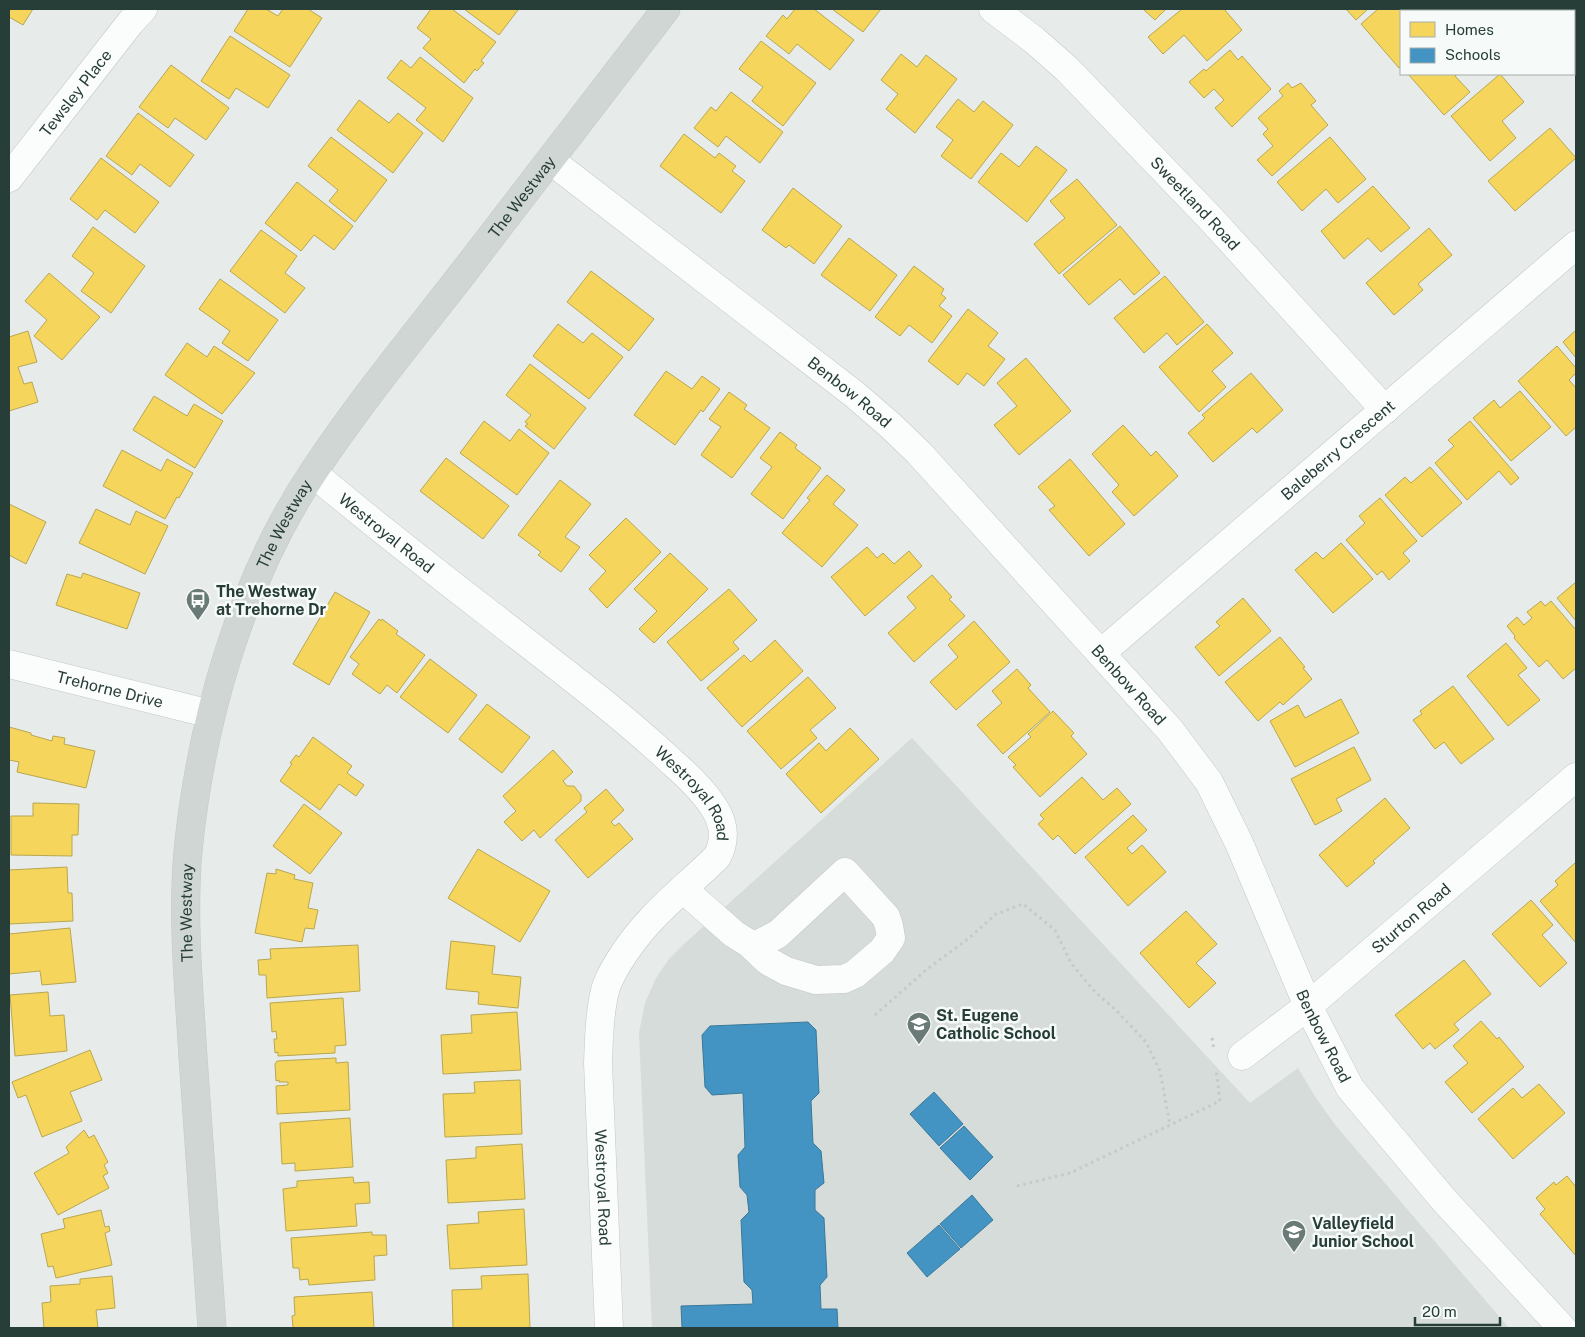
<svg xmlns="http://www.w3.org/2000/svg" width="1585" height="1337" font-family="'Public Sans',sans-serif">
  <rect width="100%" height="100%" fill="#e7ebe9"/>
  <path fill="#d6dcd9" d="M912,738L1250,1103L1298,1068L1316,1098L1336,1126L1509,1328H652L639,1033L645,1003L656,978L669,959L684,944Z"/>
  <path fill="#f6d55c" stroke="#b8a751" d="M9,9H33L23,25L9,17Z
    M248,9H266L278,16L283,9H308L322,18L290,67L234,31Z
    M431,9H452L496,42L481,61L484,63L477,71L475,69L464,83L423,48L431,39L417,28Z
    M464,9H517L518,10L499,35Z
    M795,9H814L854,40L830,70L797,44L789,54L766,36L783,15L787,19Z
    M832,9H881L863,32Z
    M1143,9H1166L1155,20Z
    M1182,9H1224L1242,30L1207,61L1184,35L1163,54L1148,37Z
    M1346,9H1368L1356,20Z
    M1378,9H1433L1431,11H1401V66L1399,68L1361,24Z
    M230,36L290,75L268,108L236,88L229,99L201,81Z
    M761,41L816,83L783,126L752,101L763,87L739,69Z
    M1230,50L1238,60L1242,56L1271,89L1232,127L1215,108L1224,100L1214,89L1204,98L1189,82L1204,69L1206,71Z
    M901,54L917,67L926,55L957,79L915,133L886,109L898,94L881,80Z
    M420,57L473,98L443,142L416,120L426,108L387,78L401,60L411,68Z
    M171,65L229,108L206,140L175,118L168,128L139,107Z
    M1408,74H1458L1455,76L1470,92L1444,115Z
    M1500,74L1524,102L1502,121L1516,138L1490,161L1451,116Z
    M1288,83L1292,88L1301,83L1316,101L1311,105L1328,125L1272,176L1257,160L1273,146L1263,134L1268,129L1258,118L1283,96L1279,91Z
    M731,92L783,132L760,163L726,136L718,147L694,128L711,107L716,111Z
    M958,99L974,112L983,101L1013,125L971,179L941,156L953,140L936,127Z
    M359,100L389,123L398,113L423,133L393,173L337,130Z
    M138,113L194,155L170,187L140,164L132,175L106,156Z
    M1550,128L1576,158L1515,211L1488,181Z
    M684,134L715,158L719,153L736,166L732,171L745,181L721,213L660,166Z
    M331,137L387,180L355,222L329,201L338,190L308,166Z
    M1330,137L1366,179L1338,203L1326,189L1302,211L1277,182Z
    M1036,146L1067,170L1027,222L978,182L1001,153L1019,167Z
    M101,158L159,202L135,233L105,210L97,220L70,199Z
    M1077,179L1117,225L1059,274L1034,244L1065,218L1050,201Z
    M297,182L353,226L334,250L314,235L301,251L265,223Z
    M1373,186L1410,228L1381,252L1368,238L1344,259L1321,231Z
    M793,188L842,226L814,264L789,245L786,248L762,230Z
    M1120,226L1160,273L1134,295L1120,279L1089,305L1063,275Z
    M93,227L145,266L111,313L81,291L94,273L72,256Z
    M1429,228L1452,255L1418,284L1423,290L1394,315L1366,283Z
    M261,230L297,256L285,273L305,288L285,313L230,271Z
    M849,238L897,275L870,311L821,275Z
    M914,266L944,289L941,294L946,298L939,306L952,316L932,343L909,325L900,336L875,317Z
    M591,271L654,319L629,351L567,302Z
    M49,273L100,317L62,360L34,336L47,320L25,301Z
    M1165,276L1204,322L1177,345L1167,333L1144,353L1114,318Z
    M220,279L278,320L248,361L222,343L230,331L199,309Z
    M968,309L998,333L988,346L1005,359L984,386L967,373L958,385L928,361Z
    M558,324L583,343L592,333L623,357L589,399L533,356Z
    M1207,324L1233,353L1212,371L1226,387L1199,412L1159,367Z
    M1576,330V358L1563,342Z
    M28,331L37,362L18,367L24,384L32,382L38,402L9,411V337Z
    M187,343L207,357L214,346L255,373L222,414L165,375Z
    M1557,346L1576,368V373L1569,380L1576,388V427L1566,436L1518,381Z
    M1026,358L1071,411L1019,455L994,425L1017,406L997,383Z
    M530,364L586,408L554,449L525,426L528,424L525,422L531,415L506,395Z
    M666,371L692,389L702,376L720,389L703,412L701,410L675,445L634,415Z
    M1251,373L1283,410L1257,433L1252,428L1213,462L1188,433L1205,418L1202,415Z
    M1520,391L1551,427L1511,461L1473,418L1494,400L1500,408Z
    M729,392L747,405L744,409L770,428L732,478L701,455L721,427L709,419Z
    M154,396L187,416L194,404L223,421L195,468L133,430Z
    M484,421L510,441L519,429L549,453L517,495L460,453Z
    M1470,421L1519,478L1511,485L1499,471L1467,500L1435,463L1454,446L1448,440Z
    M1123,425L1151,456L1156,451L1178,476L1134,516L1112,492L1119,485L1092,454Z
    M780,432L797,445L795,448L821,468L783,519L751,494L772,467L760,458Z
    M122,450L161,471L167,459L193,473L179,498L177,497L165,519L103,486Z
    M446,458L509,506L483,539L420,491Z
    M1070,459L1125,524L1089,556L1049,510L1055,506L1038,487Z
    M1430,467L1462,503L1422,537L1385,495L1405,477L1411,483Z
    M827,475L845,490L833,504L858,525L822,567L782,533L810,500L807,498Z
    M560,480L591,504L565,537L580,547L561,572L538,555L541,552L518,535Z
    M1380,498L1417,541L1403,553L1410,561L1389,580L1382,571L1377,575L1346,540L1365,523L1359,516Z
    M9,504L46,522L26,564L9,555Z
    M96,509L130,525L136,511L168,526L145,574L79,543Z
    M626,518L661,552L607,608L589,589L606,571L589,555Z
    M1341,543L1373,579L1333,613L1295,570L1316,552L1323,559Z
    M867,547L877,558L883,553L894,564L909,551L922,566L865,616L831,577Z
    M670,553L708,589L654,643L639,629L657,611L634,589Z
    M83,573L140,593L127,629L56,605L67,574L81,578Z
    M932,575L952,597L949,599L965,616L914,662L888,633L916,608L907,597Z
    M1576,582V621L1557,598Z
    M729,589L757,620L733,642L739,649L701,681L667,642Z
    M335,592L370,612L329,685L293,664Z
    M1243,598L1271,631L1219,676L1195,647L1220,626L1216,622Z
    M1541,601L1545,606L1551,601L1576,630V668L1563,679L1547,660L1539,667L1514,638L1515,636L1507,626L1517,617L1524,625L1532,618L1527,612Z
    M379,619L381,621L382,619L398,631L396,634L425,655L397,693L387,685L380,694L352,674L359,664L350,657Z
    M974,621L1010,662L956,710L930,682L958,657L948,645Z
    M1280,637L1305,667L1303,668L1312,679L1283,705L1280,702L1258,721L1225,682Z
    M775,640L803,671L742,727L707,688L744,655L751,662Z
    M1506,643L1527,668L1518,675L1540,700L1508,726L1467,676Z
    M430,659L477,695L448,733L400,697Z
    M1017,669L1031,685L1028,688L1050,712L1003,754L977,725L1002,703L992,691Z
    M808,677L836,708L810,730L817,738L781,769L747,731Z
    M1453,686L1494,739L1461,764L1444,742L1435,749L1413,720L1422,714L1420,711Z
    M1341,699L1359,733L1295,767L1270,721L1298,705L1305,718Z
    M487,704L530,737L502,773L459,739Z
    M1053,711L1074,733L1071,736L1087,754L1040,797L1013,767L1016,765L1008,757L1031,737L1028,734Z
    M9,727L31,733V735L52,741L53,736L65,738L64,744L95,751L86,788L17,772L19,762L9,760Z
    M850,728L879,759L821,813L786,774L819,743L826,751Z
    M313,737L352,766L347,773L364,785L356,796L339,784L320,810L280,781L292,764L290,763L296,755L299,757Z
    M1354,747L1371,780L1336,799L1342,811L1315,825L1291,779Z
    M553,750L573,772L563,781L567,786H574L581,795V801L540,838L534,830L522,841L504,822L516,811L503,796Z
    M1082,777L1103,800L1117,788L1131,804L1075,854L1058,835L1053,840L1038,824L1044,819L1040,815Z
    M606,789L624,810L611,822L615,826L619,823L633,839L588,878L555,840L587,812L584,808Z
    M1385,798L1410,828L1373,861L1375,863L1347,887L1319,855Z
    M33,803L79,804L78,835H72V856L11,855V816H33Z
    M304,804L342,833L310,874L273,846Z
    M1133,815L1147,830L1127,848L1132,854L1142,845L1166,872L1128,906L1085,857Z
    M478,849L550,891L520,942L448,898Z
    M1575,863L1576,864V943L1540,901L1558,885L1555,881Z
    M67,867L68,893H72L73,921L9,924V870Z
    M276,869L295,875L294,879L313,883L308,908L318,910L314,929L305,928L302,942L255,933L267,873L276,874Z
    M1531,900L1553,925L1542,935L1567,963L1540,987L1492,934Z
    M1186,911L1217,944L1196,963L1216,983L1189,1008L1140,953Z
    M70,928L76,982L42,985L40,971L9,974V934Z
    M451,941L495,946L492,974L521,977L518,1008L478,1004L479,992L446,989Z
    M358,945L360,991L267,998L266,975H259L258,960L271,959L270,949Z
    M1464,960L1491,994L1454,1024L1459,1030L1435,1049L1430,1043L1423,1049L1395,1015Z
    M48,992L50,1016L64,1015L67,1051L15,1056L10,995Z
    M343,998L346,1045L335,1046V1053L278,1056V1052L275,1053L274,1039H277L276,1031L272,1032L270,1003Z
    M517,1012L521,1070L443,1074L441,1035L472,1033L471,1015Z
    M1481,1021L1497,1039L1499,1037L1524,1067L1472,1113L1445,1082L1468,1063L1453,1046Z
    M90,1050L102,1080L70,1092L82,1121L42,1137L26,1095L18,1098L12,1082Z
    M336,1058V1063L348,1062L350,1110L277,1114L276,1086L288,1085V1082H279V1080L276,1081L275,1064L277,1061Z
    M520,1080L522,1134L445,1137L443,1094L475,1093L474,1082Z
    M1539,1084L1565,1113L1513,1159L1478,1119L1513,1088L1522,1098Z
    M350,1118L353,1167L295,1171V1163L282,1164L280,1123Z
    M84,1130L89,1138L94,1135L108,1162L104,1165L108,1173L103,1176L109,1188L58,1215L34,1173L69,1153L66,1147Z
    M522,1144L525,1199L448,1203L446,1160L476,1158V1147Z
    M1567,1176L1576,1187V1256L1540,1214L1545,1209L1536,1198L1554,1182L1556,1185Z
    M353,1177L354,1183L369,1182L370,1203L355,1204L357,1226L286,1231L283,1189L297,1187V1181Z
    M524,1209L527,1265L450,1269L447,1225L479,1223L478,1212Z
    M101,1210L105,1227L109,1226L110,1231L105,1233L112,1265L56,1278L53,1266L48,1267L41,1234L65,1228L63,1219Z
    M372,1232V1235H386L387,1255L374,1256L375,1280L309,1285L308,1279L300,1280L299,1268H293L291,1238Z
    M528,1274L530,1328H453L452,1290L482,1289L481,1276Z
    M112,1276L115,1308L96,1310L98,1328H44L42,1303L51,1302L50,1286L80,1284V1279Z
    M372,1292L374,1328H293L292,1316L295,1315L294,1297Z"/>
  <path fill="#4393c3" stroke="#3a7999" d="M808,1022L816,1030L819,1093L811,1101L813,1143L821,1151L824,1183L815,1190V1210L824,1218L827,1277L820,1285L821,1309H837L838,1328H682L681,1306L753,1304L752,1290L744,1282L741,1220L749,1212L747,1195L740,1187L738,1155L745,1147L743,1093L712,1095L705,1087L702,1035L710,1026Z
    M934,1092L963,1124L939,1146L910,1114Z
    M964,1126L993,1157L970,1180L940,1148Z
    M972,1195L993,1220L961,1248L940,1224Z
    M939,1225L960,1249L927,1277L907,1253Z"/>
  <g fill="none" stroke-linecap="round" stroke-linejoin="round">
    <defs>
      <g id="minor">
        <path id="s1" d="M993,9L1034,40L1067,69L1211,219L1385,410"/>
        <path d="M1537,9L1539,11"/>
        <path d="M1574,46L1576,49"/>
        <path id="s2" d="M550,160L854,394L891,426L919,453L1170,730L1209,782L1239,843L1308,1006L1350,1088L1443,1199L1562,1328"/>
        <path id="s3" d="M9,178L130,23L143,9"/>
        <path id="s4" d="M313,473C399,546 491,614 581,685C613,710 643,735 673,763C689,777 706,793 716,811C725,826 725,842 717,857C681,892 644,919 618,963C612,973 606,983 604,995C599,1017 599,1040 598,1063L609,1328"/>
        <path id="s5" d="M1101,653L1576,245"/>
        <path id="s6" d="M9,664L211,714"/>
        <path d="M683,889L734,934L750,944L768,961L786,971L816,980L844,979L855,974L882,951L891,938L889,926L886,917L845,872L778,934L759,944H750"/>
        <path id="s7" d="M1242,1056L1308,1006L1576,777"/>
      </g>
      <g id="major">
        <path id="s8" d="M212,1328C206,1238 199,1147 193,1057C189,989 182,919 188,851C201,721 241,580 314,471C359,403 411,340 460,277C529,187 598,98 666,9"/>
      </g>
    </defs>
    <use href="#minor" stroke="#c4c8c6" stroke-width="29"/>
    <use href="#major" stroke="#c3cac8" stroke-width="29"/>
    <path stroke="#c3cac8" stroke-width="3" stroke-dasharray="2.5 4" stroke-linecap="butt" d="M875,1015L926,970L969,938L996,914L1023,904L1055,930L1071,963L1095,992L1116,1010L1146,1042L1160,1071L1170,1125
      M1212,1038L1214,1050
      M1017,1186L1070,1173L1220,1101L1216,1069"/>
    <use href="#minor" stroke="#fbfcfc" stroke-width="28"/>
    <use href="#major" stroke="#cfd6d4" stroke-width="28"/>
  </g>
  <defs>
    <symbol id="bus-pin" viewBox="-11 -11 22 30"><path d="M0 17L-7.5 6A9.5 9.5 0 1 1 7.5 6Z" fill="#6a7a76" stroke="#f6faf8"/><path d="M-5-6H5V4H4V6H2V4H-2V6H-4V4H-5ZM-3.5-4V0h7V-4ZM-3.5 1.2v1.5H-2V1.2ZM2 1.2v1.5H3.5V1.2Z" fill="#fff"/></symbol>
    <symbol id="school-pin" viewBox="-11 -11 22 30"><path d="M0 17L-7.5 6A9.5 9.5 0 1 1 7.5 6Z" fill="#6a7a76" stroke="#f6faf8"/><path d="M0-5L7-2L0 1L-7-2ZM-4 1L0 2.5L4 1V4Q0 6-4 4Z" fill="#fff"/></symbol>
  </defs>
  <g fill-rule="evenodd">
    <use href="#bus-pin" x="184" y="586" width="28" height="38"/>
    <use href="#school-pin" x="905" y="1010" width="28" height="38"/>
    <use href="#school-pin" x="1280" y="1218" width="28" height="38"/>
  </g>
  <g text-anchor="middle" stroke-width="5" stroke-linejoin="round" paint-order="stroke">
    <g font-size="16" fill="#263d38" stroke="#f6faf8">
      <text dy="6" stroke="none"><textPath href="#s3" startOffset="108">Tewsley Place</textPath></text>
      <text dy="6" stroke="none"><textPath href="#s8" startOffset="1226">The Westway</textPath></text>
      <text dy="6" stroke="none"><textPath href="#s1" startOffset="281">Sweetland Road</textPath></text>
      <text dy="6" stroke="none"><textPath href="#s2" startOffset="379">Benbow Road</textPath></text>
      <text dy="6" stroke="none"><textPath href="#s5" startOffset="312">Baleberry Crescent</textPath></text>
      <text dy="6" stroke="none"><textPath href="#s8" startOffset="821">The Westway</textPath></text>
      <text dy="6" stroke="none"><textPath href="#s4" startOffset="95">Westroyal Road</textPath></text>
      <text dy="6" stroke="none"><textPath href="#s2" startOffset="784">Benbow Road</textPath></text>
      <text dy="6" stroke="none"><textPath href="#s6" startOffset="104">Trehorne Drive</textPath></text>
      <text dy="6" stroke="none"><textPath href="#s4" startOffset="500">Westroyal Road</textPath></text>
      <text dy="6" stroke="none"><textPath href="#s8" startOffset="416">The Westway</textPath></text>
      <text dy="6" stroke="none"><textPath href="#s7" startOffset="218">Sturton Road</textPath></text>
      <text dy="6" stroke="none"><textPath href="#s2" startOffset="1189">Benbow Road</textPath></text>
      <text dy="6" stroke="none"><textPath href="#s4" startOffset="949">Westroyal Road</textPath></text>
    </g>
    <g font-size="16" font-weight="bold" fill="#263d38" stroke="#f6faf8" text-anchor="start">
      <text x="216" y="597">The Westway<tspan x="216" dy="18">at Trehorne Dr</tspan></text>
      <text x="936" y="1021">St. Eugene<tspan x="936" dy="18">Catholic School</tspan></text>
      <text x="1312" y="1229">Valleyfield<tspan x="1312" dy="18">Junior School</tspan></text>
    </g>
  </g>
  <rect width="1585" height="1337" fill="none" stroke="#263d38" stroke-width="20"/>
  <rect x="1400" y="10" width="175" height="65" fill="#f6faf8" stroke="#a3aeab"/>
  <rect x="1410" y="22" width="25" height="15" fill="#f6d55c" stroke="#a3aeab"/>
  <text x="1445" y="35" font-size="15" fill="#263d38">Homes</text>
  <rect x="1410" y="48" width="25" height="15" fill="#4393c3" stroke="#a3aeab"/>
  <text x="1445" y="60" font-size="15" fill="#263d38">Schools</text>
  <path d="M1415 1317v8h85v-8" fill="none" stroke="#263d38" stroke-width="2.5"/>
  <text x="1422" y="1317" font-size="15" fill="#263d38" stroke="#f6faf8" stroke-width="4" paint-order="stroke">20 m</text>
</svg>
